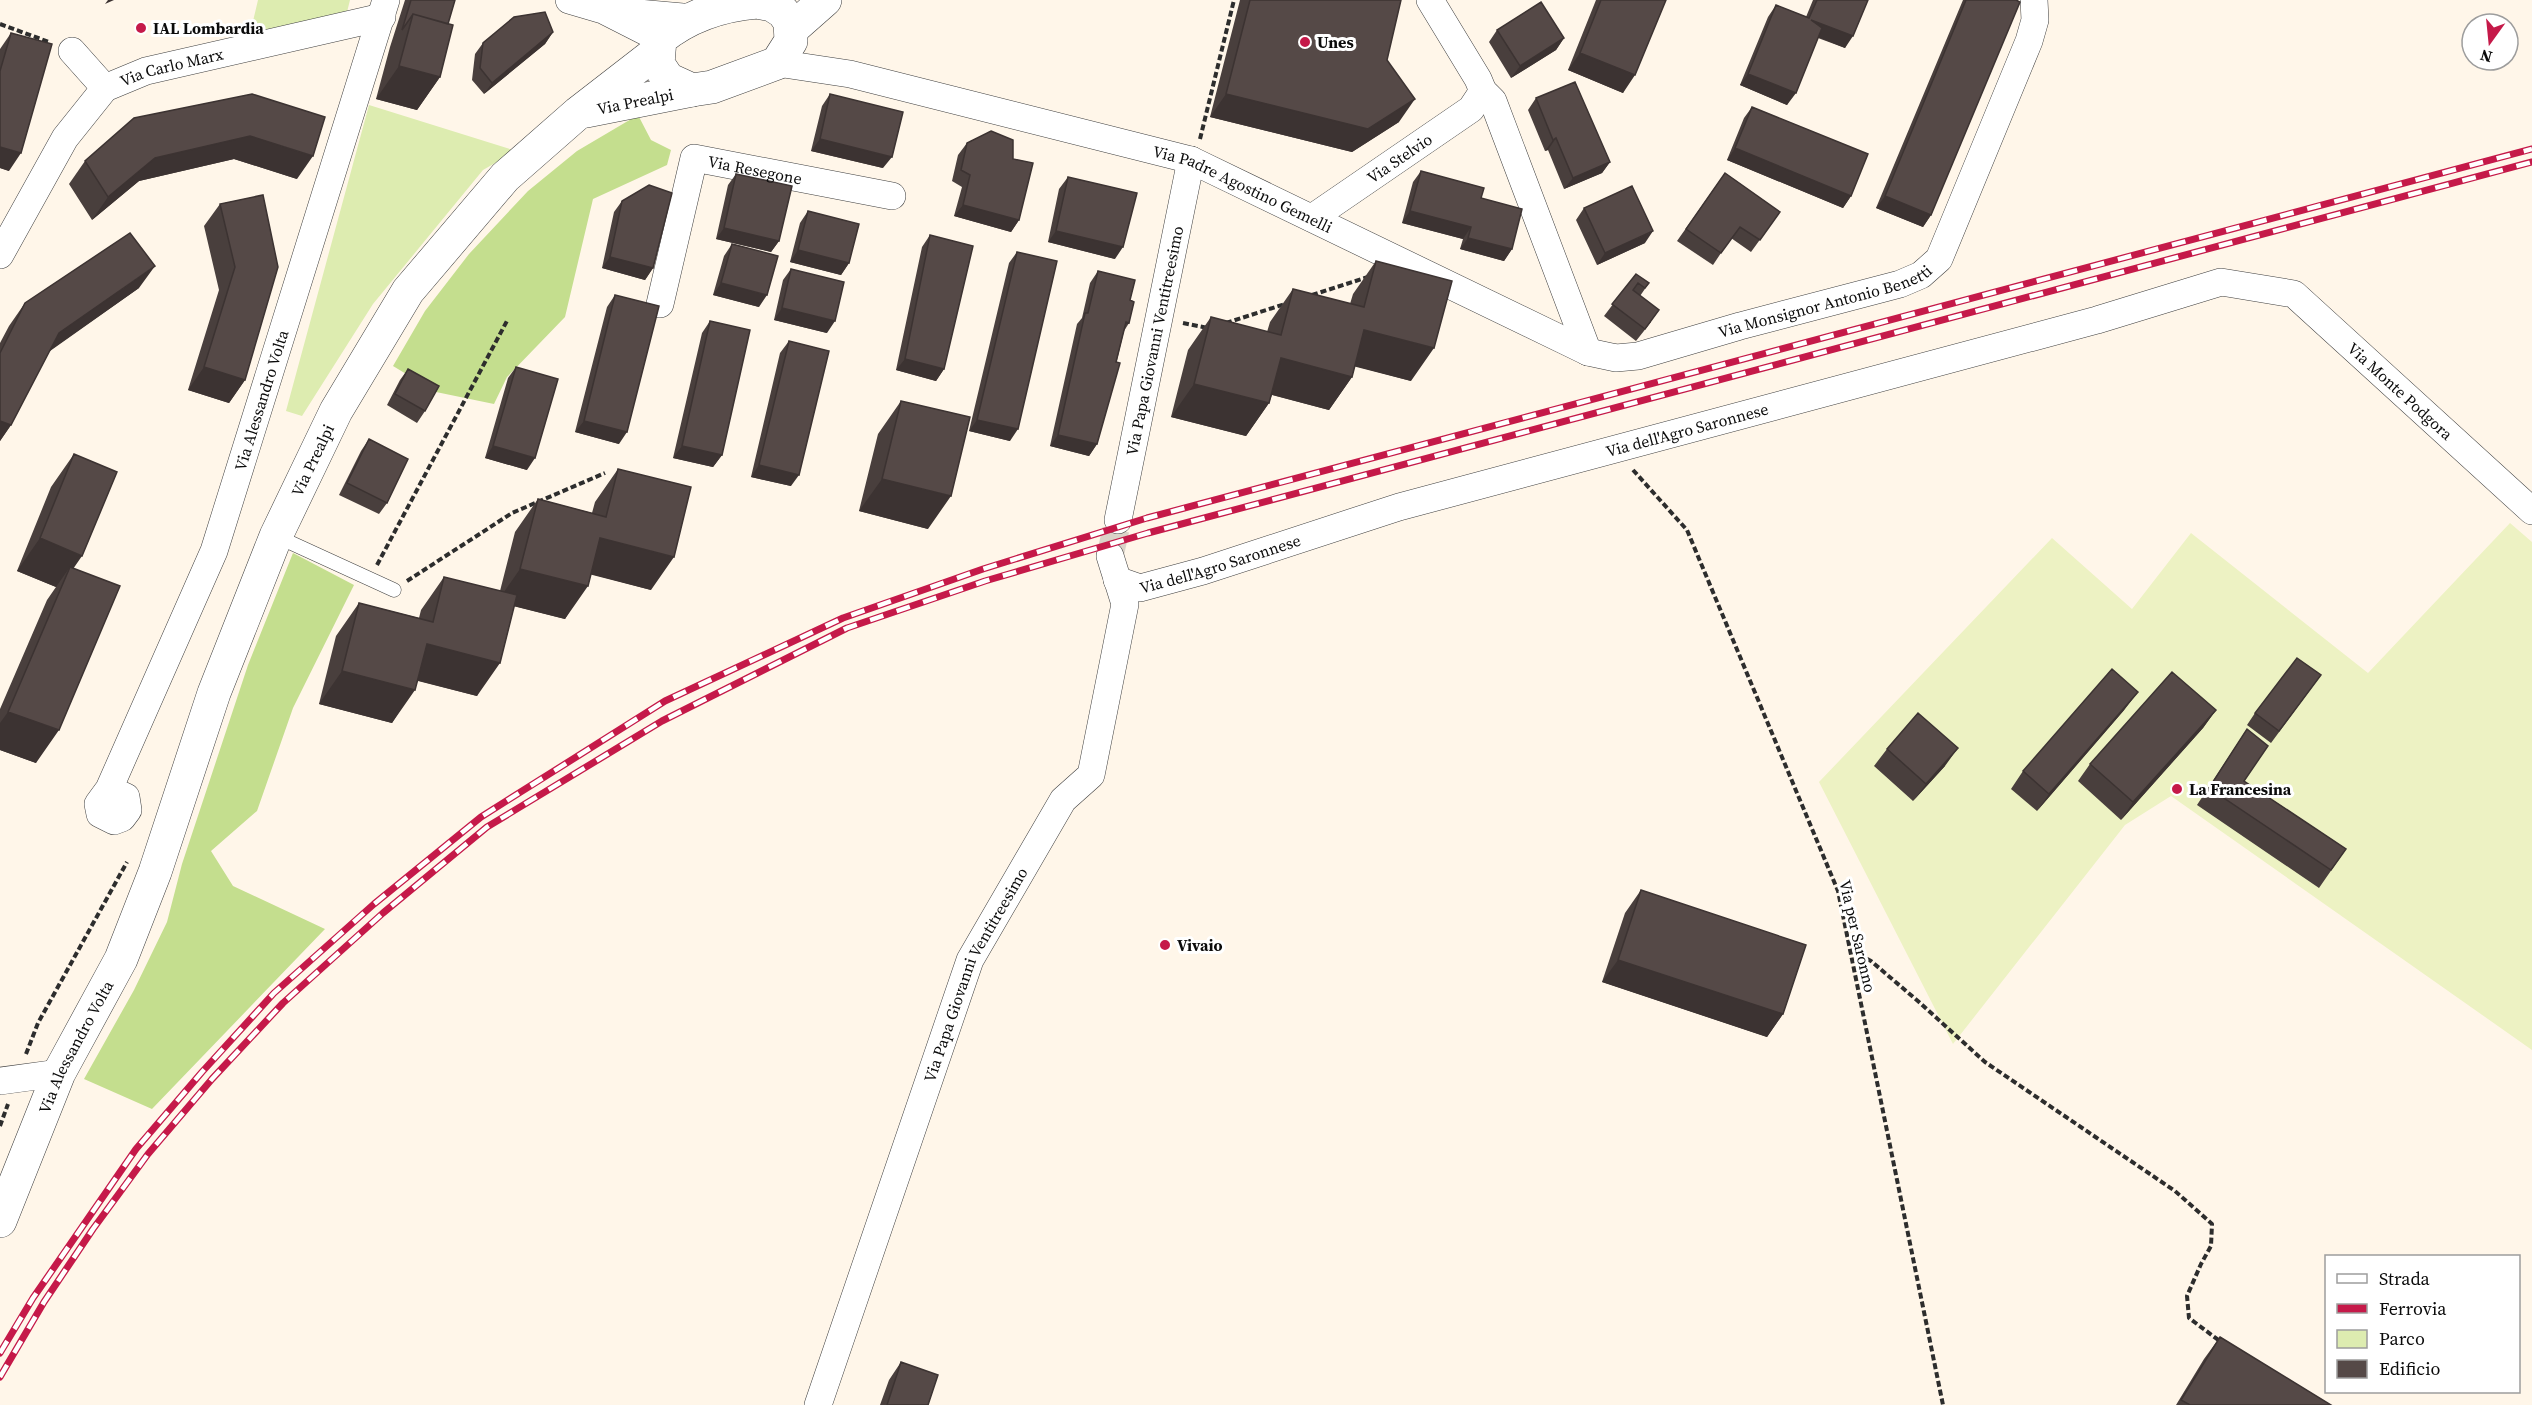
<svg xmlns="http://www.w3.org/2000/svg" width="2532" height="1405" font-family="'Source Serif 4',serif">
  <rect width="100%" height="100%" fill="#fff6e9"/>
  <path fill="#ddecb0" d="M258,0H350L346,16L249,38Z
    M369,105L516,151L483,170L373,304L302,416L286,411Z"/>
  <path fill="#c4de8e" d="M638,115L651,140L671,150L667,165L593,199L565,317L507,377L494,404L436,392L393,366L425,311L469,254L528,191L577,151Z
    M293,553L354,585L293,708L257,811L211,851L233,886L325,929L152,1109L84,1079L134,990L167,922L182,864L248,665Z"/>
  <path fill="#edf2c3" d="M2510,523L2532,542V1050L2171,796L2125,825L1953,1044L1819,782L2052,538L2132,609L2191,533L2368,673Z"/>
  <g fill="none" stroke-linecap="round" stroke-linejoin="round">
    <path stroke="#dad3c8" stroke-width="27" stroke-dasharray="27 14" stroke-linecap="butt" d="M1110,556L1118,520"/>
    <defs>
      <path id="service" d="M276,536L394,590"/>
      <g id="minor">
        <path d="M569,0L603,10L660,39"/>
        <path d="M1430,0L1478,79L1483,91L1493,101L1588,352"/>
        <path d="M616,11L694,18"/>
        <path d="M72,51L105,88"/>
        <path id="s1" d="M777,63L850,74L1191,160L1588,352L1616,358L1638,356L1740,326L1900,284L1921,275L1939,259L2029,41L2035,20L2034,0"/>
        <path id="s2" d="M1312,218L1471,109L1483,91"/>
        <path id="s3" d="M0,255L65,138L105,88L146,71L382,17"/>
        <path id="s4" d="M660,304L694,158L892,196"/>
        <path id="s5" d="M1118,520L1191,160"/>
        <path id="s6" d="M1117,580L1140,588L1203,571L1399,507L2097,320L2221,282L2294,294L2532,511"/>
        <path id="s7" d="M109,789L126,797L128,810L122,818L114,821L100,814L98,804L109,789L214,551L386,0"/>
        <path d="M0,1081L59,1073"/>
        <path id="s8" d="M818,1405L970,960L1063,800L1091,775L1125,604L1110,556"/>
      </g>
      <g id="tertiary">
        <path d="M757,2L772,5L783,12L790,22L791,41L777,63L712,87L692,90L668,79L658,64L660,39C688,16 721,5 757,2Z"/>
        <path d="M791,30L825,0"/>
        <path id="s9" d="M586,111L692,90"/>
        <path id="s10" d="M0,1221L59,1073L121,959L155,872L214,693L276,536L336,411L408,291L505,177L578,113L658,51"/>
      </g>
    </defs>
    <use href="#service" stroke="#3e3e3e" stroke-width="15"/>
    <use href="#minor" stroke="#3e3e3e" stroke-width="28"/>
    <use href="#tertiary" stroke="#3e3e3e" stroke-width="34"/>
    <path stroke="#2d2d2d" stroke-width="4" stroke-dasharray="6 3" stroke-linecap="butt" d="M0,24L49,42
      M1200,139L1234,0
      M1312,295L1368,277
      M1183,323L1208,328
      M1226,323L1285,304
      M1633,470L1687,530L1838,891L1943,1405
      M377,565L508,319
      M407,581L512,513L605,473
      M1851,950L1871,961L1919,1002L1985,1062L2175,1191L2212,1224L2211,1246L2201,1264L2187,1296L2189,1318L2221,1342
      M26,1054L38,1023L127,862
      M0,1126L8,1104"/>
    <use href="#service" stroke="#fff" stroke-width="14"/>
    <use href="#minor" stroke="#fff" stroke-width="27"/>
    <use href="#tertiary" stroke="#fff" stroke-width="33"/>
    <defs>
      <path id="rail" d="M0,1353L33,1298L136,1149L202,1072L274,993L374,904L481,817L665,701L843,618L983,569L1147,518L2532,149
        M0,1377L44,1302L93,1229L148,1154L212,1079L283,1003L383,913L487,827L662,721L847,628L985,581L1148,533L2532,162"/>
    </defs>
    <use href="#rail" stroke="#c51949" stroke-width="7"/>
    <use href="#rail" stroke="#fff" stroke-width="4.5" stroke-dasharray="14" stroke-linecap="butt"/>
  </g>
  <path fill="#493f3d" d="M405,0H455L448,24L440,77L417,110L376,99L390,47Z
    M1240,0H1401L1387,60L1399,122L1352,152L1210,117Z
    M1596,0H1666L1623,93L1568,70Z
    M1813,0H1868L1845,48L1818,38L1787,105L1740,85L1768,17L1776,5L1806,17Z
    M1963,0H2016L1931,215L1923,227L1876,208Z
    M1497,30L1564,38L1556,50L1511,78L1489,42Z
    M553,32L545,44L484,94L472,80L475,54L483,43Z
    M11,33L9,171L0,168V49Z
    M252,94L297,179L234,159L139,181L92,220L69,184L85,161Z
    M830,94L883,168L811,151L822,106Z
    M1536,98L1610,162L1602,173L1564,189L1548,150L1545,151L1528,110Z
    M1752,107L1851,196L1843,208L1727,160L1744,118Z
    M967,143L1013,159L1019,220L1011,232L954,216L962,187L952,181L958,155Z
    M1421,171L1481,198L1512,249L1504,261L1460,249L1463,239L1402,223L1413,182Z
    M1725,173L1780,212L1751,252L1731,238L1713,265L1677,241Z
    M736,174L779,241L771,252L716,239L728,185Z
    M1068,177L1115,259L1048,242L1059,189Z
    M263,195L245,380L229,403L188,390L219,290L204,226L220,204Z
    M622,201L653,268L645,280L602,268L614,212Z
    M1584,208L1645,243L1597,265L1576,220Z
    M808,211L849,263L841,275L790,262L800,223Z
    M930,235L944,369L936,381L896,370L922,247Z
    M732,244L759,307L713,295L724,256Z
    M1017,252L1010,441L969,431L1009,263Z
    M1376,261L1411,381L1355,366L1352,377L1329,410L1272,395L1269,403L1246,436L1171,417L1188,350L1211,317L1267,332L1270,322L1293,289L1350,304L1353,294Z
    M791,269L827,333L774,320L783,280Z
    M1098,271L1130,300L1129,323L1124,331L1097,444L1089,456L1050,446L1077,324L1082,318L1090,283Z
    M1636,274L1649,283L1640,296L1651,322L1636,341L1604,316Z
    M139,288L49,351L11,425L0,441V343L9,326L25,303Z
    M615,295L619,444L575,432L607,307Z
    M710,321L722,455L713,467L673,458L702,333Z
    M789,341L791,486L751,477L780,353Z
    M516,367L527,470L485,458L508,378Z
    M408,369L425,411L417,423L387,405L400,380Z
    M901,401L928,529L859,511L878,434Z
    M369,439L387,503L379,514L339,495L361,451Z
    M74,454L73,568L36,763L0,750V709L47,600L56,587L17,571L51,487Z
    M618,469L651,590L591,574L565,619L514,606L477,696L418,681L392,723L319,704L336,636L359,603L419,618L421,610L444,577L500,591L515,532L538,499L592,513L595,502Z
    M2321,675L2271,743L2247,725L2255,713Z
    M2125,709L2037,811L2011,789L2023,771Z
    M2216,710L2203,728L2121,820L2078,781L2090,764Z
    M2247,729L2244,781L2346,849L2319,888L2197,805Z
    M1887,749L1945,766L1913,801L1874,766Z
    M1641,890L1783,1014L1767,1037L1602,982L1625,913Z
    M2220,1337L2331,1405H2176L2204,1359Z
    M901,1362L928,1405H880L889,1380Z"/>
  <path fill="#3c3332" d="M108,0H114L105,4Z
    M1811,20L1853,36L1845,48L1803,31Z
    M553,32L545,44L484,94L492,83Z
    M1564,38L1556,50L1511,78L1520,66Z
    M1580,53L1635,75L1623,93L1568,70Z
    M399,66L440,77L417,110L376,99Z
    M1748,74L1796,93L1787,105L1740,85Z
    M1226,94L1415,99L1399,122L1352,152L1210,117Z
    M250,136L313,156L297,179L234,159L139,181L92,220L108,197L155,158Z
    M1556,138L1548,150L1545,151L1553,140Z
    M820,139L892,157L883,168L811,151Z
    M0,147L21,153L9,171L0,168Z
    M1735,148L1851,196L1843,208L1727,160Z
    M1610,162L1602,173L1564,189L1573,178Z
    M1885,196L1931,215L1923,227L1876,208Z
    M963,205L1019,220L1011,232L954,216Z
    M1410,211L1471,227L1463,239L1402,223Z
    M724,228L779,241L771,252L716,239Z
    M1056,231L1123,247L1115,259L1048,242Z
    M1653,231L1645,243L1597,265L1605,253Z
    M1468,238L1512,249L1504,261L1460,249Z
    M798,250L849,263L841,275L790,262Z
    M610,257L653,268L645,280L602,268Z
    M155,266L139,288L43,356L59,333Z
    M721,283L767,295L759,307L713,295Z
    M782,308L835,321L827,333L774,320Z
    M1364,330L1434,348L1411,381L1341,363Z
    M1281,358L1352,377L1329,410L1258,391Z
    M905,359L944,369L936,381L896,370Z
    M204,367L245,380L229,403L188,390Z
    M1194,384L1269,403L1246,436L1171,417Z
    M977,420L1018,429L1010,441L969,431Z
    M0,421L11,425L0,441Z
    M584,421L627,432L619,444L575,432Z
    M1058,435L1097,444L1089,456L1050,446Z
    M493,446L535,458L527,470L485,458Z
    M682,446L722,455L713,467L673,458Z
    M759,465L799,475L791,486L751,477Z
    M882,479L951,496L928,529L859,511Z
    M40,538L82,556L64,582L70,567L56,587L17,571Z
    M600,538L674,557L651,590L577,571Z
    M520,569L588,586L565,619L497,602Z
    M427,644L500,663L477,696L404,677Z
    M342,671L415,690L392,723L319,704Z
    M2138,692L2125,709L2037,811L2049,794Z
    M2216,710L2203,728L2121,820L2133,802Z
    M8,712L59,730L36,763L0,750V723Z
    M1958,748L1945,766L1913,801L1926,784Z
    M1618,960L1783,1014L1767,1037L1602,982Z"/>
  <path fill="#554947" stroke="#3c3332" stroke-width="1.5" d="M411,0H455L448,24L413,14L402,30Z
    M1250,0H1401L1387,60L1415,99L1368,129L1226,94Z
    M1601,0H1666L1635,75L1580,53Z
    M1817,0H1868L1853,36L1811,20L1822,28L1796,93L1748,74L1776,5L1809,18Z
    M1966,0H2016L2020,2L1931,215L1885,196Z
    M1541,2L1564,38L1520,66L1497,30Z
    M545,12L553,32L492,83L480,68L483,43L514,17Z
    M413,14L453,25L440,77L399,66Z
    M11,33L52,44L21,153L0,147V71Z
    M1575,82L1610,162L1573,178L1556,138L1553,140L1536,98Z
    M252,94L325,117L313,156L250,136L155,158L108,197L85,161L134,118Z
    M830,94L903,112L892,157L820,139Z
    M1752,107L1868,154L1851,196L1735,148Z
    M991,131L1013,140V159L1033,163L1019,220L963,205L970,175L961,170L967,143Z
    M1421,171L1484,188L1481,198L1522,209L1512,249L1468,238L1471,227L1410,211Z
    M1725,173L1780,212L1760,240L1740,227L1721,253L1686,229Z
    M736,174L792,186L779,241L724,228Z
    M1068,177L1137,193L1123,247L1056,231Z
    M649,185L672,193L653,268L610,257L622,201Z
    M1632,186L1653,231L1605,253L1584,208Z
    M263,195L278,267L245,380L204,367L235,267L220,204Z
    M808,211L859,224L849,263L798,250Z
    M130,233L155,266L59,333L11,425L0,421V353L25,303Z
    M930,235L973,246L944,369L905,359Z
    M732,244L778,256L767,295L721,283Z
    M1017,252L1057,261L1018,429L977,420Z
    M1376,261L1452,281L1434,348L1364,330L1352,377L1281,358L1269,403L1194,384L1211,317L1281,335L1293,289L1364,307Z
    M791,269L844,282L835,321L782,308Z
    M1098,271L1135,280L1130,300L1134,302L1129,323L1126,322L1116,362L1120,363L1097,444L1058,435L1085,313H1088Z
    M1636,274L1649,283L1645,288L1638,283L1633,290L1659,310L1645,329L1612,304Z
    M615,295L659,306L627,432L584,421Z
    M710,321L750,330L722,455L682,446Z
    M789,341L829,351L799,475L759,465Z
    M516,367L558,379L535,458L493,446Z
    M408,369L439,386L425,411L395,394Z
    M901,401L970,417L951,496L882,479Z
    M369,439L408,459L387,503L347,483Z
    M74,454L117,472L82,556L40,538Z
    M618,469L691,487L674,557L600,538L588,586L520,569L538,499L606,517Z
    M70,567L120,586L59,730L8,712Z
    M444,577L517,595L500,663L427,644L415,690L342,671L359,603L433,622Z
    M2297,658L2321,675L2279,731L2255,713Z
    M2112,669L2138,692L2049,794L2023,771Z
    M2172,672L2216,710L2133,802L2090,764Z
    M1918,713L1958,748L1926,784L1887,749Z
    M2247,729L2268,746L2244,781L2346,849L2331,870L2209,788Z
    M1641,890L1806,945L1783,1014L1618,960Z
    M2220,1337L2331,1405H2190L2181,1400Z
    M901,1362L938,1375L928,1405H887Z"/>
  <g fill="#c51949" stroke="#fff" stroke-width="2">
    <circle cx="141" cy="28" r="6"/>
    <circle cx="1305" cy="42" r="6"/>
    <circle cx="2177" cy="789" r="6"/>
    <circle cx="1165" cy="945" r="6"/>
  </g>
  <g text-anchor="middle" stroke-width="6" stroke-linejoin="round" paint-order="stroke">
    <g font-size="16" font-weight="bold" fill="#0b0b0b" stroke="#fff" text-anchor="start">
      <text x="153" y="34">IAL Lombardia</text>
      <text x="1317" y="48">Unes</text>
      <text x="2189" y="795">La Francesina</text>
      <text x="1177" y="951">Vivaio</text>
    </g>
    <g font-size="16" fill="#0b0b0b" stroke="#fff">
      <text dy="6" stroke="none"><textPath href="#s3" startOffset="268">Via Carlo Marx</textPath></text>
      <text dy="6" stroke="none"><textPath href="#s9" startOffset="50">Via Prealpi</textPath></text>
      <text dy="6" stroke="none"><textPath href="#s2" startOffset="106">Via Stelvio</textPath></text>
      <text dy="6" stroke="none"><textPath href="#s4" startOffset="212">Via Resegone</textPath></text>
      <text dy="6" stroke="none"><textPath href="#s1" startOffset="484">Via Padre Agostino Gemelli</textPath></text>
      <text dy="6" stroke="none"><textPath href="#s1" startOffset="1112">Via Monsignor Antonio Benetti</textPath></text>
      <text dy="6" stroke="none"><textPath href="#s5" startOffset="183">Via Papa Giovanni Ventitreesimo</textPath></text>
      <text dy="6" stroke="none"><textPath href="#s6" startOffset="1366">Via Monte Podgora</textPath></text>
      <text dy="6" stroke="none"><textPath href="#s7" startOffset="513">Via Alessandro Volta</textPath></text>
      <text dy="6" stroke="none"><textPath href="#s6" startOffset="594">Via dell'Agro Saronnese</textPath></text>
      <text dy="6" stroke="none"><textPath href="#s10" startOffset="824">Via Prealpi</textPath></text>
      <text dy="6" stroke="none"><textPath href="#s6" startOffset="108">Via dell'Agro Saronnese</textPath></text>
      <text transform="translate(1858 936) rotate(77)" y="6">Via per Saronno</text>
      <text dy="6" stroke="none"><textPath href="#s8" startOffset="459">Via Papa Giovanni Ventitreesimo</textPath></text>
      <text dy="6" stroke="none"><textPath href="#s10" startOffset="190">Via Alessandro Volta</textPath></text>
    </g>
  </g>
  <rect x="2325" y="1255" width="195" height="138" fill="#ffffff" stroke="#9d9d9d" stroke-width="1.5"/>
  <rect x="2337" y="1274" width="30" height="9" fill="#ffffff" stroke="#9d9d9d" stroke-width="1.5"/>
  <text x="2379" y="1285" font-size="18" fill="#0b0b0b">Strada</text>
  <rect x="2337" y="1304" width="30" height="9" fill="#c51949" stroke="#9d9d9d" stroke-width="1.5"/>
  <text x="2379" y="1315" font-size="18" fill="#0b0b0b">Ferrovia</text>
  <rect x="2337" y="1330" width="30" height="18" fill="#ddecb0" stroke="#9d9d9d" stroke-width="1.5"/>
  <text x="2379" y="1345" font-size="18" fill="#0b0b0b">Parco</text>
  <rect x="2337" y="1360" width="30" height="18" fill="#554947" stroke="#9d9d9d" stroke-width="1.5"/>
  <text x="2379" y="1375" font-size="18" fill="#0b0b0b">Edificio</text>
  <g transform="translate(2490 42) rotate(195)"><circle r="28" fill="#ffffff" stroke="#9d9d9d" stroke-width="1.5"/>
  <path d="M0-4.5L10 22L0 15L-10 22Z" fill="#c51949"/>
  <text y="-9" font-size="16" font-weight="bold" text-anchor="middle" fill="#0b0b0b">N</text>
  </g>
</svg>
